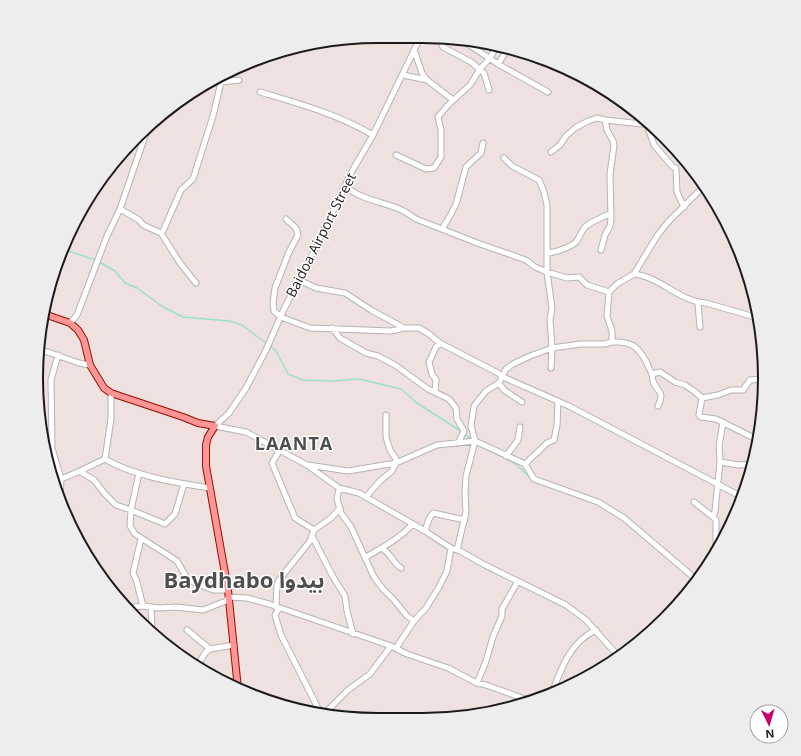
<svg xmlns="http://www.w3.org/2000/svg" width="801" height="756" font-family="'Open Sans','Noto Sans Arabic',sans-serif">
  <rect width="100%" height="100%" fill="#eee1e0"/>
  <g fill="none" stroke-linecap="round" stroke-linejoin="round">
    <path stroke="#9cdfc9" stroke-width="1.5" d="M63,249L95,260
      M99,262L115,271L125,283L137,288L163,307L183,317L229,321L242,325L267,344
      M270,346L276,351L288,374L303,380L332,381L359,379L401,389L417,403L462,432
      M465,435L472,439
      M501,456L514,463L530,477"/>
    <defs>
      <path id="minor" d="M436,37L462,40L498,64L548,92
        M438,37L443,47L471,62L484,73L489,90
        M414,50L422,73L427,80L453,100
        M498,64L509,47
        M403,75L427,80
        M260,92C300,104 337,114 373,135
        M647,125L654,145L673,167L676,168L677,192L684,207
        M551,152L560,145L566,136L575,128L588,121L597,118L605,120L651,125
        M396,155L426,169L434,168L441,157V130L438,117L448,105L470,85L480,69L490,58L497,45
        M504,158L512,166L539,180L544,192L547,205V272L552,308L550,320L552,348L551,368
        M345,186C359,198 377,201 394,207C402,209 409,214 416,219L480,244L526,260L535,267L547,272L567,278L579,277L587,285L609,292
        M120,209L139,220L143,225L161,233L180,263L196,283
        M286,219L296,228L298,235L289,252L275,288L273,303L274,311L281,317L310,328L391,331L404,328
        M442,229L451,214L456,204L466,167L481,153L483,143
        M161,233L163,231L181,190L193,179L213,116L221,82L239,80
        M601,250L605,235L610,226L611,219L610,174L614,145L613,141L607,130L605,120
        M547,253C554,253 571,247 576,242C580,237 581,231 586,226C593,221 603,217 611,213
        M634,274C661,277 680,302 706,303L758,318
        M299,280L316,288L345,293L371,310L404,328H419L429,334L440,343L498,373L503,377L569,406L742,497
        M698,303L700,327
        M70,323L77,315L107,236L120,209L147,130
        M332,328L340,338L366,353L378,356L395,365L428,389L449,399L456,408L457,419L464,431L458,443
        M612,342C631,341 638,346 647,363C648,367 651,371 652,375C653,378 652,378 653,381C658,394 665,390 658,406
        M39,349L79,363L90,365
        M58,355L51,380L52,448L61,479L60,500
        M652,374L660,372L675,382L685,385L694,391L702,398L699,415L701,417L716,419L758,440
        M499,383L504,390L522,402
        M435,391L436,380L432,374L429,362L436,347L440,343
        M702,398L718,395L731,390H743L750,380L764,379
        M215,426L246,432L307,465L339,488L359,493L425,531L451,548L460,551L485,565L566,605L586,620L619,657
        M215,426L229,413L246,388L266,350L284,309L314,251L351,173L373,135L420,38
        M280,450L272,463L295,518L314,530
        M506,456L518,440L520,427
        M105,459C133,476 177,483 210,488
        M105,459L111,419V393
        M720,462L739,465L754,464
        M525,464L547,443L554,440L557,425L558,402
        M308,465L348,471L396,463L437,445L475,441L525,464L534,479L598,502L624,518L698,581
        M50,471L59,472
        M81,472L94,480L105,494L116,505L131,510L130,526L135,534L177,561L188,580L213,590H228
        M139,473L131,510L165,524L175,514L184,484
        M61,479C77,473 90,466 105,459
        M339,488L337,499L341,513L351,527L374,577L383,589L394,600L407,616L414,621
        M366,497L380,481L392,471L396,463V459L390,450L386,437V415
        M694,502L713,517
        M425,531L429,519L433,513L465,520
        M312,536L332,575L345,596L347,611L353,634
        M141,539L133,573L136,579L143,606L151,607
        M382,548C391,554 393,563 401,568
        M457,550L466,512L465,493L466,476L475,441L471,426L474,406L486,391L499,383L506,369L513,364L530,356L552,348L581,344H604L612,342V331L607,316L609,292L617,284L634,274L657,236L668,222L704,186
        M716,551V520L713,517L715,511L720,462L719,446L723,422
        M366,557C383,547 399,539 413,524
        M276,607L277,584L279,580L310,541L314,530L331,518L340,508
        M126,608L143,606
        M279,608L275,615L281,635L321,714
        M187,630L210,649L234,645
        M152,631L151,607L158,608L176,607L203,610L226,601L228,597L247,598L269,604L391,646L407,654L448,668L477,683L486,685L525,699L535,701
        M396,648L414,621L426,608L439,587L447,571L451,548
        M201,660L205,653L210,649
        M477,683L485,664L493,637L502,616V609L518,581
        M552,693C561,669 570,642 596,630
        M519,705L525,699
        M324,714L348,690L370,674L391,646"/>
      <path id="major" d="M44,314L70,323L78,330L84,340L90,365L104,388L111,393L183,417L198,423L215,426L208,437L206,445V466L228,590L238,689"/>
    </defs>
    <use href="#minor" stroke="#b4b4b4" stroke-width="7"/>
    <use href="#major" stroke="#931100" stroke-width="8"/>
    <use href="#minor" stroke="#fff" stroke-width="5"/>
    <use href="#major" stroke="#ff9594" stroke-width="6"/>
  </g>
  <g text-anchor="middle" stroke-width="3" stroke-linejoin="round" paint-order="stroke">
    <g font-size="14" fill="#1b1b1b" stroke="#fff">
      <text transform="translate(321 235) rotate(-63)" y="5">Baidoa Airport Street</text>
    </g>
    <g font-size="18" font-weight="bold" letter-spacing="1" fill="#4e4e4e" stroke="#fff">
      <text x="294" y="450">LAANTA</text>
    </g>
    <g font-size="22" font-weight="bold" fill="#4e4e4e" stroke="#fff">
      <text x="244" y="588">Baydhabo بيدوا</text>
    </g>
  </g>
  <path d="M0 0H801V756H0ZM378 43H423A335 335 0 0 1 758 378V378A335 335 0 0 1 423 713H378A335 335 0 0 1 43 378V378A335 335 0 0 1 378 43Z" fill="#ededed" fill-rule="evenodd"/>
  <path fill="none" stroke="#1b1b1b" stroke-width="2" d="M378 43H423A335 335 0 0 1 758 378V378A335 335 0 0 1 423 713H378A335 335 0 0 1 43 378V378A335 335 0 0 1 378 43Z"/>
  <g transform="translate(769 724) rotate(175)"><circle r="19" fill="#ffffff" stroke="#a4a4a4"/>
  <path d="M0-3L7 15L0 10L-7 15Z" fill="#c7006e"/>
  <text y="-6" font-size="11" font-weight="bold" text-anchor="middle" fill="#1b1b1b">N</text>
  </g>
</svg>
